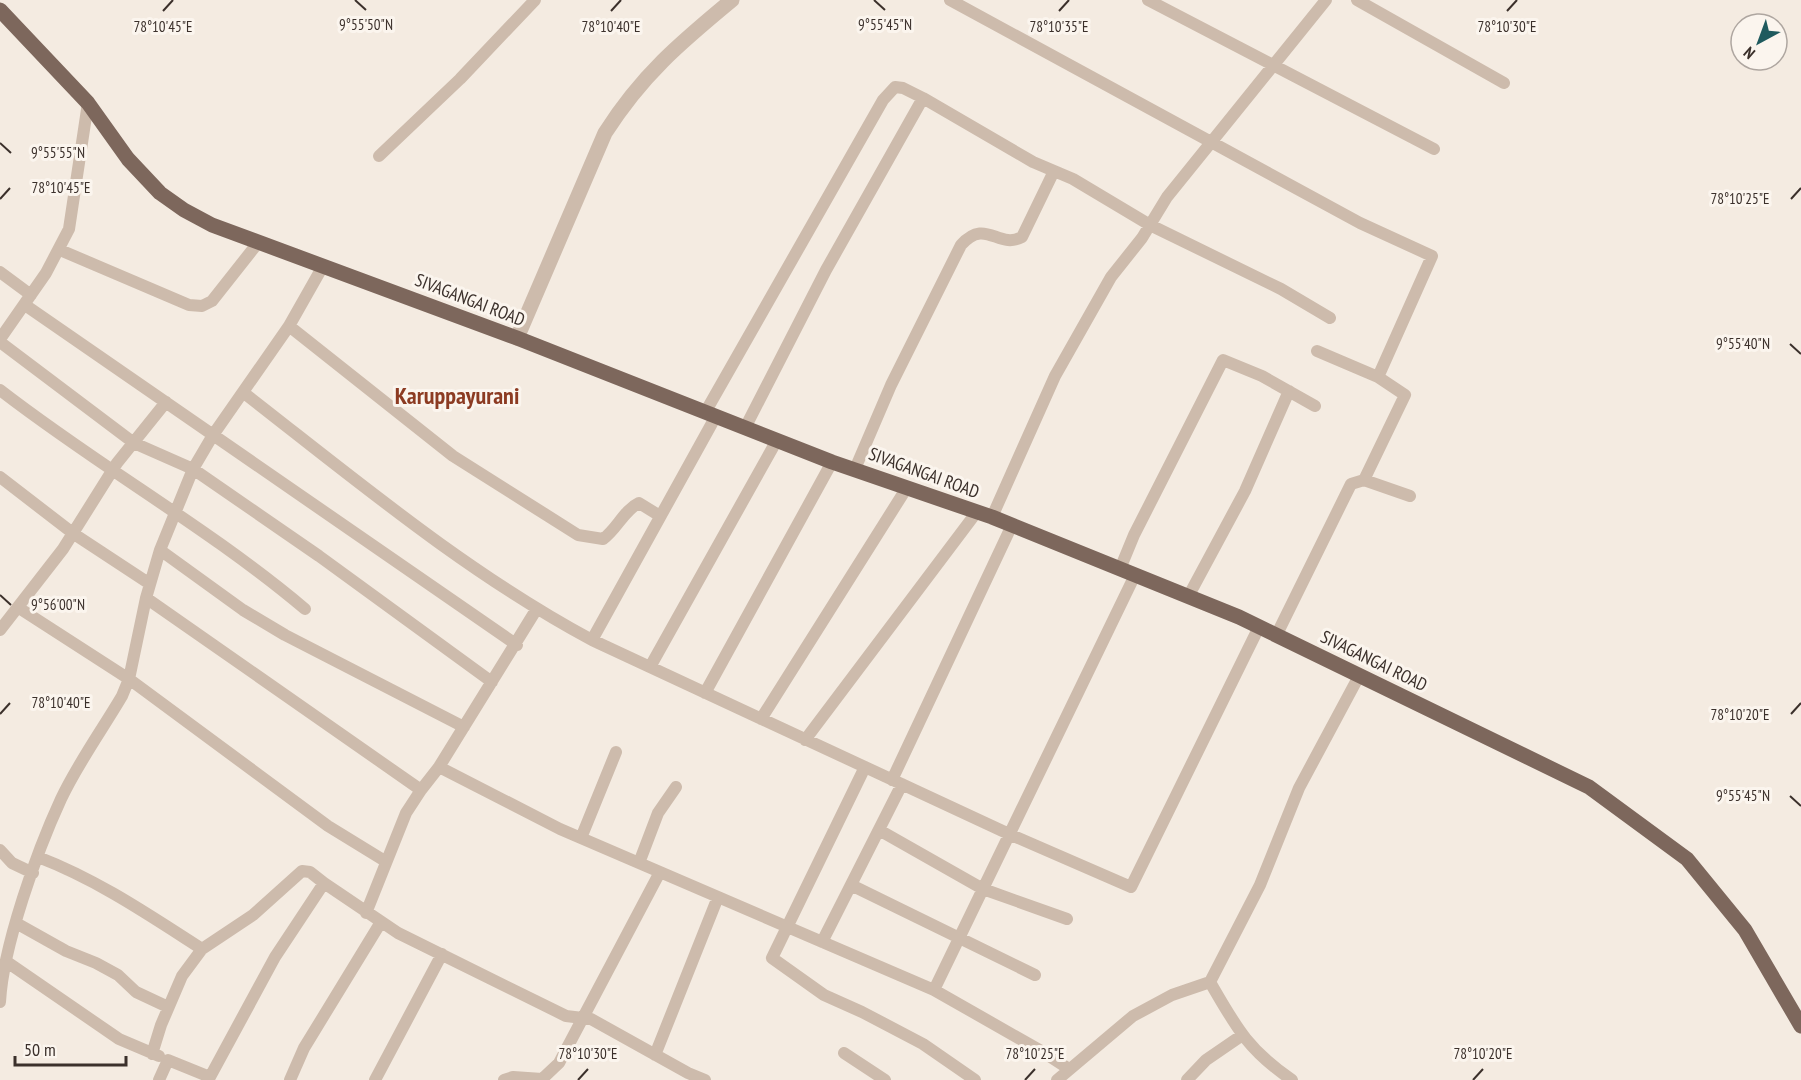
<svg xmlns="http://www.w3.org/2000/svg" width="1801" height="1080" font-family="'PT Sans Narrow',sans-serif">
  <rect width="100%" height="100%" fill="#f4ebe1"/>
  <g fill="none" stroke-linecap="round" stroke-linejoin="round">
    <path stroke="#cdbbac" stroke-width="12" d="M950,0L1360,223L1432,256L1378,377L1405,395L1364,480
      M1148,0L1434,149
      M1357,0L1504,83
      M379,156L460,79L535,0
      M60,250L189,305L202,306L212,301L257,244
      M0,272L31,295
      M25,305L517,645
      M289,326L453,456L578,535L603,539C617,529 624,510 639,503L660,516
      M0,339L46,273L69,229L88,103
      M0,342L134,443L193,469L319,556L492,682
      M1317,351L1378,377
      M0,390C99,467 209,528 305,609
      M244,393C356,480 467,573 592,640L1009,834L1131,887L1259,627
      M706,411L883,100L895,87L903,88L923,98L1033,162L1073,179L1150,225L1281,289L1330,318
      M746,426L826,270L923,98
      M855,469L891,385L961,245C986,217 998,250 1022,237L1054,171
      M0,477L74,534L150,584
      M992,517L1055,376L1111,277L1142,238L1167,197L1326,0
      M160,550L243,610L285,635L464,727
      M1120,569L1134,535L1223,360L1262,376L1315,406
      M1188,597L1245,491L1289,391
      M146,598L421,790L439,767L560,829L934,990L1135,575
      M19,608L129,679L328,826L385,861
      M0,630L63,549L117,463L166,402
      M1276,636L1351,484L1364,480L1410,496
      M592,640L716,416
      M650,667L777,440
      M705,693L832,462
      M761,719L906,489
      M805,740L976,513
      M439,767L536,610
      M865,767L772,958L824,995L862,1012L923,1044L975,1080
      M892,780L1012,525
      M879,830L983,889L1067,919
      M581,838L616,752
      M0,850L12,863L33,873
      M38,857C98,880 149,915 202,949
      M639,863L658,813L676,787
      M851,885L1035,975
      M366,913L406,813L421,790
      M16,923L66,951L96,963L118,975L136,992L168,1007
      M822,942L902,784
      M7,962L119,1039L159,1056
      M1210,982C1236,1027 1248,1050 1292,1080
      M934,990L1043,1052L1069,1069
      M0,1002C3,946 37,851 61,799C78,763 102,730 122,696L129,679L146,598L160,550L193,469L213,435L289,326L323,266
      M844,1053L885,1080
      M152,1054L161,1025L182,976L202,949L253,915L302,871L310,872L324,883
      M655,1055L718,897
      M159,1080L168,1060L210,1077L275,957L324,883L398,933L566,1016L591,1019L688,1073L705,1080
      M290,1080L304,1048L381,922
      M375,1080L442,954
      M504,1080L513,1077L542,1079L559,1063L660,872
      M1057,1080L1133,1016L1172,995L1210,982L1260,885L1299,788L1359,676
      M1187,1080L1206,1060L1241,1036"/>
    <path stroke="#cdbbac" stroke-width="15" d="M517,338L605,133C642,75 680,43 732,0"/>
    <path stroke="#7d675c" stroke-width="15" d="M0,10L88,103L128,159L160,193L184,210L212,225L517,338L832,462L992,517L1239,617L1589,787L1687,859L1745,930L1801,1026"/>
  </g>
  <path fill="none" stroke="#3b302b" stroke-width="2" d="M355,0L366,10M874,0L885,10M163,11L173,0M611,11L621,0M1059,11L1069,0M1507,11L1517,0M0,143L11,153M0,199L10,188M1791,199L1801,188M1790,344L1801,354M0,595L11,605M0,714L10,703M1791,714L1801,703M1790,796L1801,806M578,1080L588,1069M1025,1080L1035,1069M1473,1080L1483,1069"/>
  <g text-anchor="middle" stroke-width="6" stroke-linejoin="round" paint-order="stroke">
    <g font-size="18" fill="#3b302b" stroke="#fbf5ee">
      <text transform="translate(470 300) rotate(21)" y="6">SIVAGANGAI ROAD</text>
      <text transform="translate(924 473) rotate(20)" y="6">SIVAGANGAI ROAD</text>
      <text transform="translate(1374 661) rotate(26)" y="6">SIVAGANGAI ROAD</text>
    </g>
    <g font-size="24" font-weight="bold" fill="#8c3b22" stroke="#fbf5ee">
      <text x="457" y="404">Karuppayurani</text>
    </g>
  </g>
  <g font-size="15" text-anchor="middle" fill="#3b302b" stroke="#fbf5ee" stroke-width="6" stroke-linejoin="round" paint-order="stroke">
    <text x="366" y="30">9°55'50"N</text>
    <text x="885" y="30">9°55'45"N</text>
    <text x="163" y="32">78°10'45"E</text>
    <text x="611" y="32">78°10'40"E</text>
    <text x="1059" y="32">78°10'35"E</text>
    <text x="1507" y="32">78°10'30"E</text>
    <text x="58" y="158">9°55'55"N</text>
    <text x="61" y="193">78°10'45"E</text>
    <text x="1740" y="204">78°10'25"E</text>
    <text x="1743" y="349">9°55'40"N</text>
    <text x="58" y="610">9°56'00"N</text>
    <text x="61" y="708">78°10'40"E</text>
    <text x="1740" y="720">78°10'20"E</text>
    <text x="1743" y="801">9°55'45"N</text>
    <text x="588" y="1059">78°10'30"E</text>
    <text x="1035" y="1059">78°10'25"E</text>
    <text x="1483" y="1059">78°10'20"E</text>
  </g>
  <g transform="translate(1759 42) rotate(221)"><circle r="28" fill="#fbf5ee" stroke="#aea6a0" stroke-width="1.5"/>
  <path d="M0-4.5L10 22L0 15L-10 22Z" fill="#1f5a5e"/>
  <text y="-9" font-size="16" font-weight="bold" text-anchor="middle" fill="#3b302b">N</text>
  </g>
  <path d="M15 1056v9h111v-9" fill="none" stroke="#3b302b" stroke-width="3"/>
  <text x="24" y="1056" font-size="18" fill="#3b302b" stroke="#fbf5ee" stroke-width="4.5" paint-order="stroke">50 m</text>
</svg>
